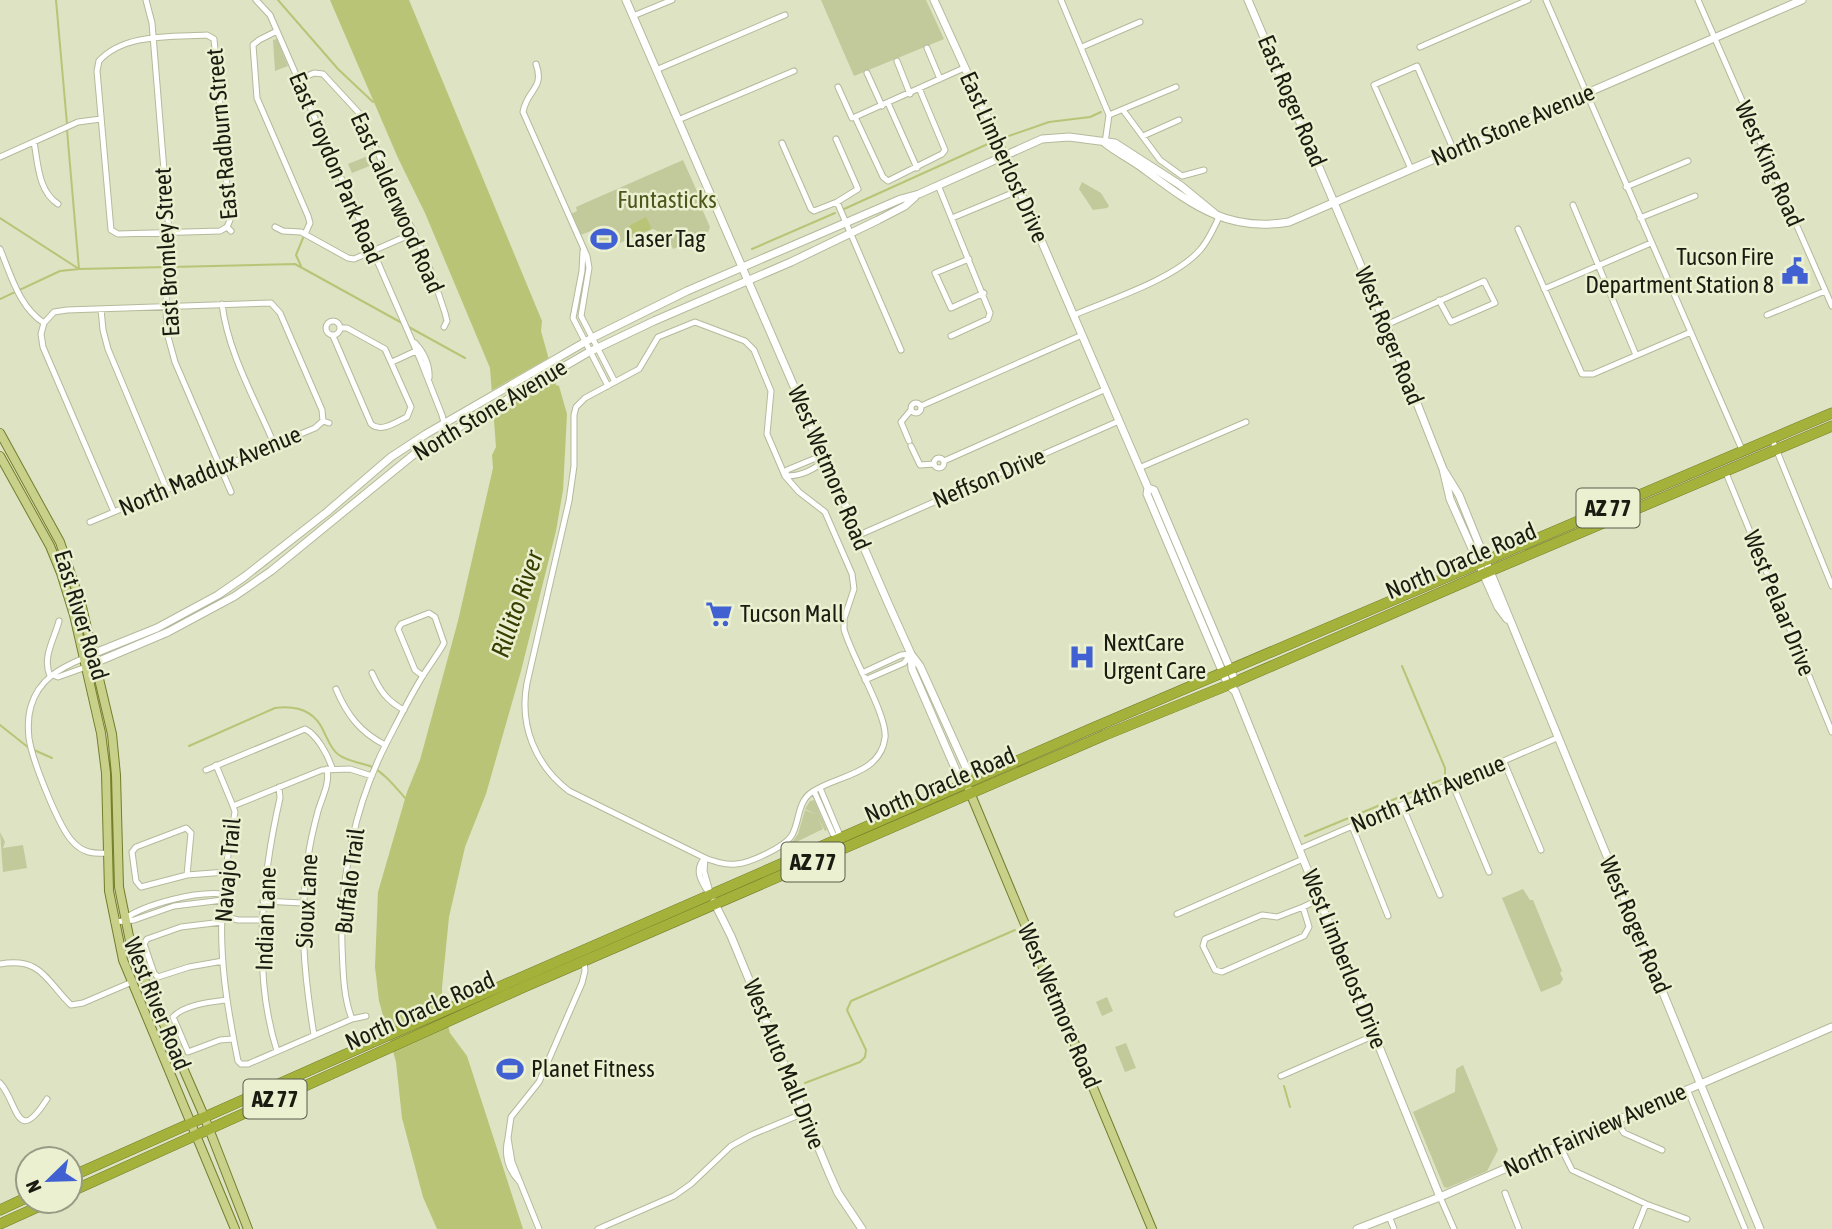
<svg xmlns="http://www.w3.org/2000/svg" width="1832" height="1229" font-family="'Asap Condensed',sans-serif">
  <rect width="100%" height="100%" fill="#dde3c3"/>
  <path fill="#c2c99b" d="M821,0H926L944,39L854,76Z
    M277,39L288,66L275,71L273,40Z
    M368,156L372,165L352,173L348,164Z
    M683,160L704,207L702,209L710,227L707,235L673,249L667,236L653,229L603,250L594,230L580,235L571,214L577,211L576,207Z
    M1082,182L1101,193L1109,206L1107,208L1093,210L1079,189Z
    M814,800L827,830L825,831L818,817L823,829L790,845L798,834L805,810L818,815L805,809L810,801Z
    M0,832L5,842L3,848L23,845L27,868L3,872Z
    M1523,889L1530,900H1533L1562,971L1560,973L1563,979L1560,984L1541,992L1502,898Z
    M1107,997L1113,1011L1102,1016L1096,1002Z
    M1126,1043L1136,1068L1125,1072L1115,1047Z
    M1463,1065L1498,1150L1487,1171L1447,1188L1444,1187L1413,1112L1455,1092L1456,1069Z"/>
  <path fill="#b9c476" d="M330,0H409L542,321L541,331L556,385L559,386L567,414L563,490L556,531L521,671L486,794L465,847L449,917L442,987V1004L450,1033L467,1056L523,1229H437L423,1197L402,1118L396,1062L379,1001L375,967L378,892L407,792L420,760L458,621L493,468L492,455L496,447L490,368L425,213L398,158Z
    M646,217L651,227L650,230L633,234L629,226Z"/>
  <path fill="#dde3c3" d="M552,356L557,377L490,414L489,392Z"/>
  <g fill="none" stroke-linecap="round" stroke-linejoin="round">
    <path stroke="#b9c476" stroke-width="2" d="M56,0L67,124
      M278,0L338,69L373,102
      M1006,137L1049,122L1090,117L1101,112
      M844,209L990,143
      M0,218L79,269L166,267
      M752,249L835,213
      M301,266L296,255L303,238
      M171,267L295,264L402,323
      M0,299L60,271L79,269L67,130
      M407,326L465,358
      M0,725L29,748
      M189,746L275,708C297,705 315,711 324,732C328,740 332,751 339,755C347,761 361,763 370,766C385,773 395,787 406,799
      M34,750L52,758
      M1305,836L1441,780L1445,776V768L1402,666
      M805,1083L860,1062L865,1057L866,1050L847,1010L851,1001L1015,930
      M1284,1086L1290,1107"/>
    <defs>
      <path id="street" d="M146,0L152,23L169,232L166,306L167,333L175,362L231,492
        M256,0L270,15L277,31L420,359L442,415L447,434
        M1061,0L1109,115
        M1546,0L1743,452
        M1698,0L1832,306
        M633,16L672,0
        M277,31L259,40L253,45L257,98L308,216L310,223L305,234
        M1082,47L1140,22
        M1420,47L1528,0
        M927,48L940,79
        M99,61C124,33 173,37 207,35L214,39L230,220L227,227L231,231
        M99,61L97,71L111,230L118,234L220,231L227,227
        M897,61L910,94
        M536,64C545,89 527,89 523,112L587,256L589,268L581,316L615,382
        M656,70L785,15
        M867,73L882,106
        M298,80L314,73L323,74L359,113L366,134L376,148L404,215L412,228L432,274L445,313L447,321L444,327
        M838,87L852,118L855,117L883,177L888,181L942,154L945,150L919,88
        M888,103L917,168
        M1123,110L1160,160L1182,176L1204,170
        M1109,115L1176,87
        M855,117L964,68
        M678,120L794,71
        M1143,136L1179,120
        M34,142C38,163 38,191 58,204
        M782,143L811,209L814,211L837,202L858,189L836,139
        M1105,143L1109,115
        M0,157L78,122L101,119
        M1411,169L1374,85L1417,66L1454,151
        M938,185L990,313L988,319L951,336
        M1626,187L1688,161
        M837,202L901,350
        M1573,205L1636,355
        M952,218L1010,194
        M1640,218L1695,196
        M275,227L283,231L301,232L348,258L354,259L414,233
        M1518,229L1582,374H1593L1691,332
        M0,249C11,275 19,307 44,323
        M583,251L582,271L573,318L608,386
        M969,259L935,273L951,308L984,293
        M1544,289L1651,243
        M222,304C228,353 255,399 274,444
        M101,309L103,330L108,349L167,490
        M1074,315C1109,300 1175,279 1200,250C1208,241 1214,228 1219,217
        M1767,315L1825,291
        M326 328a7 7 0 1 1 14 0a7 7 0 1 1-14 0Z
        M695,322L745,341L754,350L771,391L767,434L785,476L799,492L825,512L852,574L854,589L844,619V629C851,656 888,716 885,738C880,775 837,775 812,792C797,802 800,821 792,835C785,847 750,863 736,864C725,865 716,862 705,858L569,791C535,765 519,725 527,683L569,501L574,466V415L576,407L585,398L639,369L658,337Z
        M44,323L54,312L67,310L271,303L280,313L322,410L323,421
        M44,323L41,334L43,347L114,512
        M1386,325L1484,281L1495,303L1451,322L1439,300
        M333,336L371,424C381,433 396,422 407,417L411,407L385,349L347,328H341
        M415,343C424,352 430,366 429,378
        M392,362L418,350
        M911 408a5 5 0 1 1 10 0a5 5 0 1 1-10 0Z
        M921,406L1082,335
        M1772,439L1832,586
        M909,441L901,422L911,410
        M911,446L920,465L934,464
        M934 463a5 5 0 1 1 10 0a5 5 0 1 1-10 0Z
        M816,458H826C817,469 798,478 785,475L787,470Z
        M944,461L1106,389
        M1139,468L1246,422
        M1726,473L1832,732
        M90,522L315,428L323,421L329,423
        M859,535L1119,421
        M84,658C60,668 39,679 31,706C28,716 28,729 29,738C32,760 59,828 73,842C83,853 94,854 107,853
        M372,673C380,691 387,701 404,710
        M862,673L901,655L911,654
        M53,675L58,677L86,667
        M50,676C42,657 54,640 59,621
        M865,680L904,663L911,654
        M336,689C347,715 360,732 385,745
        M1504,762L1541,850
        M216,765L233,806
        M206,770L305,729C317,735 328,755 332,768
        M1452,783L1489,872
        M820,788L841,838
        M814,791L833,834L841,838
        M1402,805L1440,895
        M1352,826L1388,916
        M1299,849L1557,738
        M705,858C693,870 702,883 710,895
        M705,858L704,871L710,892
        M187,875L191,833L186,828L136,847L132,852L136,881L141,887L187,875L226,872
        M263,901L303,903
        M1303,907L1309,927L1304,936L1222,972L1215,970L1203,946L1205,939L1262,915L1277,917Z
        M1303,907L1320,899
        M1177,914L1303,859
        M222,916L238,920H263
        M124,919C146,904 196,891 223,894
        M114,922L134,920L174,906L223,900
        M222,922L181,927L147,939L144,944L154,973L158,977L189,967L223,961
        M0,964C42,957 46,981 71,1005L83,1003L132,982
        M226,1000C210,1002 184,1005 173,1017L188,1052L220,1040L233,1039
        M366,1016L352,1019L248,1064H241L238,1061C227,1007 218,953 223,898C225,869 230,841 235,812L233,806L322,770L350,769L372,776
        M352,1019C343,997 343,968 342,945C340,877 355,805 386,744C398,721 410,696 424,674C431,663 438,654 444,643L435,617L429,613L401,624L398,629L415,670L423,676
        M314,1035C304,974 299,920 308,858C310,842 314,826 318,811C322,797 330,784 327,769
        M277,1051C252,973 262,877 280,798L279,787
        M1281,1076L1375,1035
        M0,1083C18,1102 16,1148 47,1099
        M1687,1089L1745,1229
        M1616,1121L1624,1133L1662,1150
        M508,1138L511,1117L539,1082L582,983L585,971L584,961
        M1560,1146L1572,1170L1646,1204L1687,1219
        M519,1181C508,1169 504,1154 508,1138L512,1162L539,1229
        M1505,1193L1519,1229
        M1440,1197L1454,1229
        M1389,1216L1394,1229
        M598,1229L674,1196L691,1184L731,1146L751,1135L804,1113
        M1636,1229L1646,1204"/>
      <path id="secondary" d="M626,0L888,603L911,654L920,666L968,772L966,784
        M934,0L997,138L1148,488L1147,494L1228,685L1235,691L1440,1197
        M1248,0L1386,325L1443,469L1450,499L1498,607L1507,619
        M1105,143C1116,152 1130,159 1141,167C1190,203 1226,233 1289,222L1802,0
        M1443,469L1459,495L1476,537L1760,1229
        M1148,488L1154,490L1236,683
        M90,655L157,628L218,595L244,577L327,512L391,457L426,434L592,338L687,291L901,199L919,194L1042,139L1069,137L1115,143L1180,185L1219,217
        M911,655L912,669L958,775L966,784
        M90,665L168,632L235,596L271,571L418,451L589,352L654,321L791,262L878,220L905,206L915,197
        M714,902L731,936L829,1173L838,1193L862,1229
        M1357,1229L1440,1197L1832,1027"/>
      <path id="primary" d="M0,433L60,542L82,607L112,734L116,775L119,887L132,951L204,1116L248,1229
        M0,456L50,546L61,573L74,615L101,733L106,773L109,891L123,960L235,1229
        M969,790L1152,1229"/>
      <path id="highway" d="M70,1177L380,1039L1088,730L1832,413
        M70,1192L524,987L1105,735L1228,685L1490,571L1832,426
        M0,1210L28,1197
        M0,1224L51,1201"/>
    </defs>
    <use href="#street" stroke="#b4ba9b" stroke-width="7"/>
    <use href="#secondary" stroke="#b4ba9b" stroke-width="9"/>
    <use href="#primary" stroke="#747d2c" stroke-width="10"/>
    <use href="#highway" stroke="#747d2c" stroke-width="11"/>
    <use href="#street" stroke="#fff" stroke-width="5"/>
    <use href="#secondary" stroke="#fff" stroke-width="7"/>
    <use href="#primary" stroke="#c8d089" stroke-width="8"/>
    <use href="#highway" stroke="#a4b13a" stroke-width="10"/>
  </g>
  <defs>
    <symbol id="stadium-bare" viewBox="-9 -9 18 18"><path d="M0-5a6.5 5 0 1 0 0 10a6.5 5 0 1 0 0-10ZM-3.5-1.8h7v3.6h-7Z" fill="#4161d3" stroke="#eaf0d0" stroke-width="2.5" paint-order="stroke"/></symbol>
    <symbol id="civic-bare" viewBox="-9 -9 18 18"><path d="M-.6-6.5H3V-4.5H.6V-3L4-1V1h2V6H-6V1h2V-1L-.6-3ZM-1.2 2.5V6h2.4V2.5Z" fill="#4161d3" stroke="#eaf0d0" stroke-width="2.5" paint-order="stroke"/></symbol>
    <symbol id="supermarket-bare" viewBox="-9 -9 18 18"><path d="M-6-5.5h2.5l.6 2H6L4.5 2H-2.5L-4.4-4H-6ZM-1.5 3.2a1.3 1.3 0 1 0 .1 0ZM3 3.2a1.3 1.3 0 1 0 .1 0Z" fill="#4161d3" stroke="#eaf0d0" stroke-width="2.5" paint-order="stroke"/></symbol>
    <symbol id="hospital-bare" viewBox="-9 -9 18 18"><path d="M-5-5h3v3.5h4V-5h3V5h-3V1.5h-4V5h-3Z" fill="#4161d3" stroke="#eaf0d0" stroke-width="2.5" paint-order="stroke"/></symbol>
  </defs>
  <g fill-rule="evenodd">
    <use href="#stadium-bare" x="585" y="220" width="38" height="38"/>
    <use href="#civic-bare" x="1776" y="252" width="38" height="38"/>
    <use href="#supermarket-bare" x="700" y="595" width="38" height="38"/>
    <use href="#hospital-bare" x="1063" y="638" width="38" height="38"/>
    <use href="#stadium-bare" x="491" y="1050" width="38" height="38"/>
  </g>
  <g text-anchor="middle" stroke-width="5" stroke-linejoin="round" paint-order="stroke">
    <g fill="#eaf0d0" stroke="#585c4a" stroke-width="2">
      <rect x="1576.5" y="488.5" width="63" height="39" rx="5"/>
      <rect x="781.5" y="842.5" width="63" height="39" rx="5"/>
      <rect x="243.5" y="1079.5" width="63" height="39" rx="5"/>
    </g>
    <g font-size="23" font-weight="bold" fill="#1a1c11">
      <text x="1608" y="516">AZ 77</text>
      <text x="813" y="870">AZ 77</text>
      <text x="275" y="1107">AZ 77</text>
    </g>
    <g font-size="24" fill="#1a1c11" stroke="#eaf0d0">
      <text transform="translate(1292 101) rotate(67)" y="8">East Roger Road</text>
      <text transform="translate(1513 125) rotate(-23)" y="8">North Stone Avenue</text>
      <text transform="translate(222 134) rotate(-95)" y="8">East Radburn Street</text>
      <text transform="translate(1004 157) rotate(66)" y="8">East Limberlost Drive</text>
      <text transform="translate(1769 164) rotate(66)" y="8">West King Road</text>
      <text transform="translate(336 168) rotate(67)" y="8">East Croydon Park Road</text>
      <text transform="translate(397 203) rotate(66)" y="8">East Calderwood Road</text>
      <text transform="translate(167 252) rotate(-93)" y="8">East Bromley Street</text>
      <text transform="translate(1389 336) rotate(68)" y="8">West Roger Road</text>
      <text transform="translate(490 410) rotate(-31)" y="8">North Stone Avenue</text>
      <text transform="translate(829 468) rotate(67)" y="8">West Wetmore Road</text>
      <text transform="translate(210 471) rotate(-23)" y="8">North Maddux Avenue</text>
      <text transform="translate(989 478) rotate(-23)" y="8">Neffson Drive</text>
      <text transform="translate(1461 561) rotate(-23)" y="8">North Oracle Road</text>
      <text transform="translate(1779 603) rotate(68)" y="8">West Pelaar Drive</text>
      <text transform="translate(81 615) rotate(73)" y="8">East River Road</text>
      <text transform="translate(940 785) rotate(-23)" y="8">North Oracle Road</text>
      <text transform="translate(1428 794) rotate(-23)" y="8">North 14th Avenue</text>
      <text transform="translate(228 870) rotate(-85)" y="8">Navajo Trail</text>
      <text transform="translate(350 881) rotate(-83)" y="8">Buffalo Trail</text>
      <text transform="translate(307 901) rotate(-87)" y="8">Sioux Lane</text>
      <text transform="translate(266 919) rotate(-88)" y="8">Indian Lane</text>
      <text transform="translate(1635 925) rotate(67)" y="8">West Roger Road</text>
      <text transform="translate(1344 959) rotate(68)" y="8">West Limberlost Drive</text>
      <text transform="translate(157 1004) rotate(68)" y="8">West River Road</text>
      <text transform="translate(1059 1006) rotate(67)" y="8">West Wetmore Road</text>
      <text transform="translate(420 1011) rotate(-24)" y="8">North Oracle Road</text>
      <text transform="translate(784 1064) rotate(68)" y="8">West Auto Mall Drive</text>
      <text transform="translate(1595 1130) rotate(-24)" y="8">North Fairview Avenue</text>
    </g>
    <g font-size="24" fill="#4f561d" stroke="#eaf0d0">
      <text x="667" y="208">Funtasticks</text>
    </g>
    <g font-size="24" fill="#1a1c11" stroke="#eaf0d0" text-anchor="start">
      <text x="625" y="247">Laser Tag</text>
      <text x="1774" y="265" text-anchor="end">Tucson Fire<tspan x="1774" dy="28">Department Station 8</tspan></text>
      <text x="740" y="622">Tucson Mall</text>
      <text x="1103" y="651">NextCare<tspan x="1103" dy="28">Urgent Care</tspan></text>
      <text x="531" y="1077">Planet Fitness</text>
    </g>
    <g font-size="26" font-style="italic" fill="#383e00" stroke="#eaf0d0">
      <text transform="translate(517 604) rotate(-71)" y="9">Rillito River</text>
    </g>
  </g>
  <g transform="translate(49 1180) rotate(247)"><circle r="33" fill="#eaf0d0" stroke="#979b84" stroke-width="2"/>
  <path d="M0-5L12 26L0 18L-12 26Z" fill="#4161d3"/>
  <text y="-10" font-size="19" font-weight="bold" text-anchor="middle" fill="#1a1c11">N</text>
  </g>
</svg>
